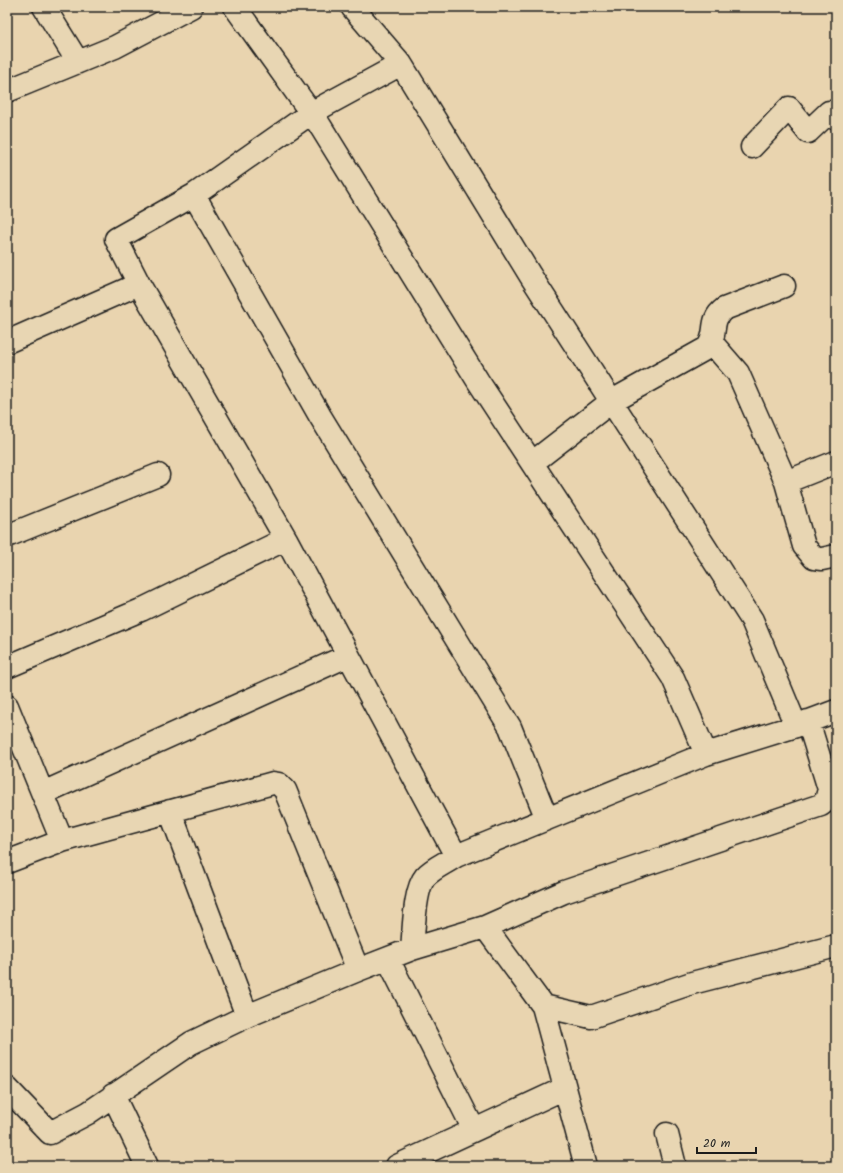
<svg xmlns="http://www.w3.org/2000/svg" width="843" height="1173" font-family="Kalam,sans-serif">
  <rect width="100%" height="100%" fill="#e9d4af"/>
  <filter id="ink" filterUnits="userSpaceOnUse"><feTurbulence type="fractalNoise" baseFrequency=".025" numOctaves="2"/><feDisplacementMap in="SourceGraphic" scale="8" xChannelSelector="R" yChannelSelector="G"/><feConvolveMatrix kernelMatrix="1 2 1 2 8 2 1 2 1" color-interpolation-filters="sRGB"/></filter>
  <g filter="url(#ink)">
    <g fill="none" stroke-linecap="round" stroke-linejoin="round">
      <defs>
        <path id="minor" d="M44,7L78,62
          M235,7L319,124L478,381L673,678L706,754
          M352,7L401,64L530,275L752,620L796,726
          M401,64L311,113L194,195L116,239L139,284L286,539L456,856
          M7,91L115,47L191,7
          M752,147L789,108L808,132L829,112L836,119
          M194,195L320,416L510,727L547,819
          M7,342L139,284
          M712,343L738,373L786,482L804,546L814,558L822,559L836,556
          M532,463L612,401L707,348C719,334 708,321 724,309L784,286
          M786,482L836,462
          M7,536L158,475
          M7,667L141,610L286,539
          M7,706L62,841L7,862
          M43,793L347,656
          M170,811L247,1016
          M62,841L273,783L279,784L285,790L358,970
          M485,927L564,892L821,805L826,801L829,789L808,721
          M412,949C414,931 414,890 425,877C433,868 446,863 456,856L706,754L796,726L836,711
          M388,959L474,1130
          M543,1006L586,1166
          M7,1088L50,1133L88,1113L191,1043L247,1016L358,970L412,949L485,927L543,1006L591,1017L692,983L836,946
          M113,1095L147,1166
          M667,1134L675,1166
          M397,1166L565,1088"/>
      </defs>
      <use href="#minor" stroke="#1c1c1c" stroke-width="25"/>
      <use href="#minor" stroke="#e8d6b3" stroke-width="22"/>
    </g>
  </g>
  <rect width="843" height="1173" fill="none" stroke="#e8d6b3" stroke-width="24"/>
  <rect x="12" y="12" width="819" height="1149" fill="none" stroke="#1c1c1c" stroke-width="1.5" filter="url(#ink)"/>
  <path d="M697 1147v6h59v-6" fill="none" stroke="#1c1c1c" stroke-width="2"/>
  <text x="703" y="1147" font-size="12" fill="#1c1c1c" stroke="#e8d6b3" stroke-width="3" paint-order="stroke">20 m</text>
</svg>
